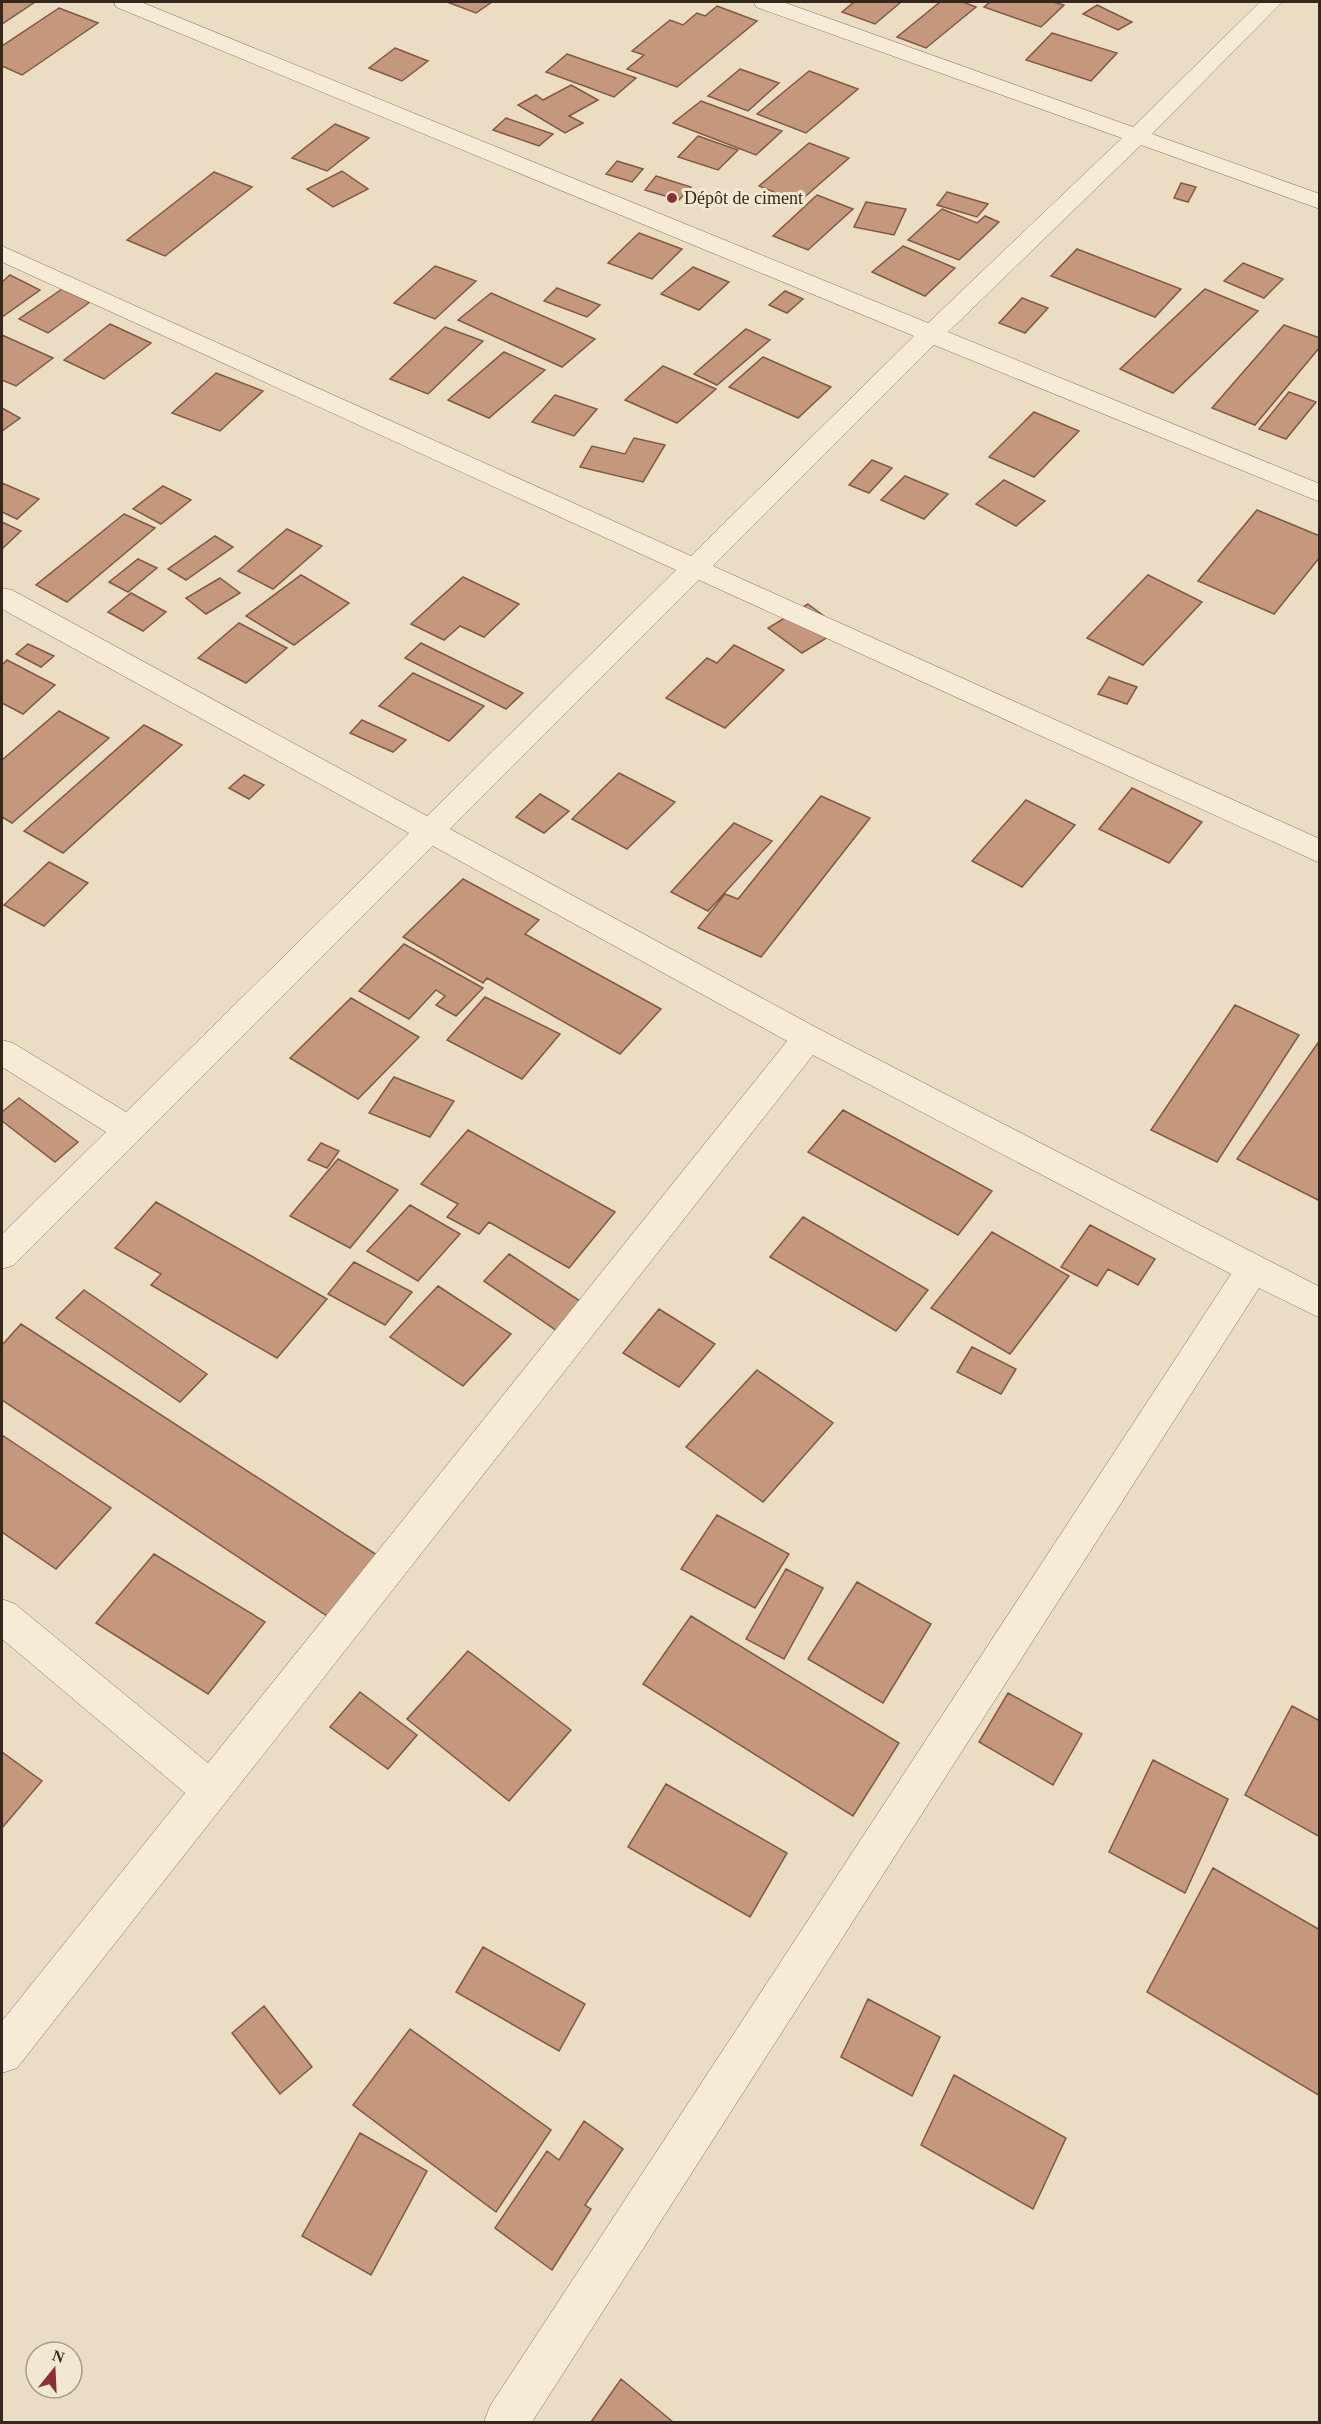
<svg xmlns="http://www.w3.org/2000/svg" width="1321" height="2424" font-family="'Times New Roman',serif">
  <rect width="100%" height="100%" fill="#eaddc3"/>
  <path fill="#c5977c" stroke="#805943" stroke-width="1.5" d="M2,2H35L2,24Z
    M447,2H492L476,13Z
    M854,2H901L875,24L842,12Z
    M940,2H963L976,7L926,48L897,37Z
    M990,2H1053L1064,5L1041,27L984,7Z
    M1097,5L1132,22L1118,30L1083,14Z
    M717,6L757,21L677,87L627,69L644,55L632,51L670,20L683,25L697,13L705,16Z
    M59,8L98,23L22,75L2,66V46Z
    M1052,33L1117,53L1091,81L1026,60Z
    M395,48L428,61L402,81L369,68Z
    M567,54L636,78L614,97L546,72Z
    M740,69L779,83L748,111L708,96Z
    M809,71L858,89L806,133L757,114Z
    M571,85L598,100L569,116L583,123L565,133L518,105L536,95L543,100Z
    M701,101L782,131L756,155L673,123Z
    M506,118L553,134L539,146L493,130Z
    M335,124L369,138L327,171L292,158Z
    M698,136L738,150L718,170L678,157Z
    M809,143L849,158L799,202L759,186Z
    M617,161L643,169L632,182L606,174Z
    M342,171L368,189L333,207L307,189Z
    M214,172L252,187L165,256L127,240Z
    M656,176L691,187L679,200L645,190Z
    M1181,183L1196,187L1188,202L1174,198Z
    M947,192L988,204L977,217L937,205Z
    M817,195L853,209L808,250L773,236Z
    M866,202L906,209L894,235L854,227Z
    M942,209L977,223L985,216L999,222L959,260L908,240Z
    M639,233L682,249L652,279L608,263Z
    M903,246L955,268L925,296L872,272Z
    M1077,249L1181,289L1155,317L1051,276Z
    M1243,263L1283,279L1264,298L1224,281Z
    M435,266L476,281L435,319L394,303Z
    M693,267L729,282L699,310L661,294Z
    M10,275L40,290L2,317V282Z
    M557,288L600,305L587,317L544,301Z
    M62,289L90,302L48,333L19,319Z
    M1205,289L1258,311L1173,393L1120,369Z
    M785,291L803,299L787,313L769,305Z
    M491,293L595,339L562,367L458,320Z
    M1022,298L1048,308L1025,333L999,323Z
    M110,324L151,343L104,379L64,360Z
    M1284,325L1320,338V347L1255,425L1212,408Z
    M445,327L483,341L428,394L390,379Z
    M746,329L770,340L717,385L694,374Z
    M2,335L53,358L16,386L2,380Z
    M504,352L545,370L489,418L448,400Z
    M763,357L831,387L798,418L729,387Z
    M663,366L716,389L677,423L625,400Z
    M216,373L263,391L220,431L172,413Z
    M1289,392L1316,402L1286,439L1259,429Z
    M555,395L597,409L574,436L532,422Z
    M2,408L20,418L2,431Z
    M1034,412L1079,431L1034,477L989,457Z
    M634,438L665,445L643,482L580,467L592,446L625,454Z
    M872,460L892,468L869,493L849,485Z
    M905,476L948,494L924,519L881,500Z
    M1004,480L1045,501L1016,526L976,504Z
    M2,483L39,499L17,519L2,512Z
    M163,486L191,500L161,524L133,509Z
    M1257,510L1320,536V557L1274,614L1198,581Z
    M124,514L155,528L67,602L36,585Z
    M2,522L21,531L2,549Z
    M287,529L322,546L273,589L238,571Z
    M215,536L233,547L186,580L168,569Z
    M138,559L157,568L128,592L109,582Z
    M301,575L349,603L294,645L246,616Z
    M1148,575L1202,602L1143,665L1087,638Z
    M463,577L519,604L484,637L460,626L444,640L411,624Z
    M220,578L240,593L206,614L186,598Z
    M131,593L166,612L143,631L108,612Z
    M808,604L841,629L802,653L768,628Z
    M239,623L287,648L246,683L198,658Z
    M421,643L523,693L506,709L405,658Z
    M28,644L54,656L41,667L16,654Z
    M734,645L784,670L725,728L666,698L707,658L717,663Z
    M7,660L55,685L23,714L2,703V665Z
    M413,673L484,706L449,741L379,706Z
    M1109,677L1137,687L1127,704L1098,694Z
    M59,711L109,738L12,823L2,817V760Z
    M362,720L406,740L393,752L350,733Z
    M144,725L182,745L63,853L24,831Z
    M619,773L675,802L627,849L572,819Z
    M244,775L264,785L249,799L229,788Z
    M1132,788L1202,822L1169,863L1099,829Z
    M540,794L569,811L544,833L516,817Z
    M821,796L870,818L761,957L698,928L725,894L738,899Z
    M1026,800L1075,825L1022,887L972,861Z
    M734,823L772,841L708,911L671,892Z
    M49,862L88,883L44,926L4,905Z
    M463,879L539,920L525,934L661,1009L620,1054L487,978L483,983L403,937Z
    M404,944L483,988L456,1016L436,1005L445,996L436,990L409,1019L359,991Z
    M485,997L560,1034L522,1079L447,1040Z
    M351,998L419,1037L358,1099L290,1058Z
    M1235,1005L1299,1035L1217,1162L1151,1130Z
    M1320,1040V1201L1237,1159Z
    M394,1077L454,1101L430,1137L369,1113Z
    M19,1098L78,1142L55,1162L2,1121V1112Z
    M843,1110L992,1191L958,1235L808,1152Z
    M468,1130L615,1212L569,1268L489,1222L479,1234L447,1217L458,1204L421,1184Z
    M321,1143L339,1151L327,1168L308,1160Z
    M338,1159L398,1190L350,1248L290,1216Z
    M156,1202L327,1299L277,1358L151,1285L161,1274L115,1248Z
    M410,1205L460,1234L418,1281L367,1251Z
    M803,1217L928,1290L896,1331L770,1257Z
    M1090,1225L1155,1259L1138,1285L1108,1269L1097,1286L1061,1267Z
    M992,1232L1069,1276L1010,1354L931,1308Z
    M509,1254L589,1307L563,1335L484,1281Z
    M354,1262L412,1292L385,1325L328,1294Z
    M438,1286L511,1334L463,1386L390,1337Z
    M84,1290L207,1374L180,1402L56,1318Z
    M659,1309L715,1344L679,1387L623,1353Z
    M21,1324L380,1557L330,1618L2,1400V1345Z
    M972,1347L1016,1369L1001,1394L957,1372Z
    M757,1370L833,1423L763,1502L686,1447Z
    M2,1435L111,1508L56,1569L2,1532Z
    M717,1515L789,1554L755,1608L681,1569Z
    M154,1554L265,1622L208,1694L96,1623Z
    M786,1569L823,1588L784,1659L746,1639Z
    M857,1582L931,1624L883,1703L808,1659Z
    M691,1616L899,1743L853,1816L643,1684Z
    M468,1651L571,1730L509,1801L407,1719Z
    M360,1692L417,1735L388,1769L330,1727Z
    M1008,1693L1082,1734L1053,1785L979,1742Z
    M1292,1706L1320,1721V1837L1245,1795Z
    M2,1752L42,1781L2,1828Z
    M1153,1760L1228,1799L1185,1893L1109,1852Z
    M666,1784L787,1853L750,1917L628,1847Z
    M1213,1868L1320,1930V2096L1147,1992Z
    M483,1947L585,2004L559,2051L456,1992Z
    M868,1999L940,2037L912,2096L841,2057Z
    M264,2006L312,2067L280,2094L232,2033Z
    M410,2029L551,2130L496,2212L353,2105Z
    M954,2075L1066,2138L1033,2209L921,2145Z
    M584,2121L623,2149L585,2205L591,2209L552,2270L495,2228L547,2151L559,2160Z
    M360,2133L427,2171L371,2275L302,2236Z
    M621,2379L673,2422H591Z"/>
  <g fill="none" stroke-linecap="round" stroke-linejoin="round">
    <defs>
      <path id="minor" d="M114,2H141L928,323L1122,138L756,7L754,2H783L1133,127L1260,2H1282L1152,134L1320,194V209L1141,145L948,332L1320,484V502L934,345L713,566L1320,839V863L699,580L450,829L819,1029L1320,1287V1318L1259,1288L532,2422H484L490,2406L1231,1274L813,1055L17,2068L2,2073V2021L185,1793L2,1639V1599L15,1604L208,1763L787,1041L433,846L14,1265L2,1269V1234L106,1132L2,1067V1040L13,1043L126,1112L409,833L2,609V588L12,590L427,816L676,570L2,262V246L691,556L914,336L116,7Z"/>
    </defs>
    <use href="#minor" stroke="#836f5c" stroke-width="1"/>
    <use href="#minor" fill="#f6ebd6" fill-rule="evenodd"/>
  </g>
  <circle fill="#8d3035" stroke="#f2e8d2" stroke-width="2" cx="672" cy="198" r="6"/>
  <g text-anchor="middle" stroke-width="6" stroke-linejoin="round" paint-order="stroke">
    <g font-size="18" fill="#34281e" stroke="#f2e8d2" text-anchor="start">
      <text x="684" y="204">Dépôt de ciment</text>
    </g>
  </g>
  <rect width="1321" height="2424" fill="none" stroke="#34281e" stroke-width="6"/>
  <g transform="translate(54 2370) rotate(18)"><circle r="28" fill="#f2e8d2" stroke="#a69b8a" stroke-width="1.5"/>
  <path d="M0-4.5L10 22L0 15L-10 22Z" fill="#8d3035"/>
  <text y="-9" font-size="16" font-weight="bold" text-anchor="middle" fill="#34281e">N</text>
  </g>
</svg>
